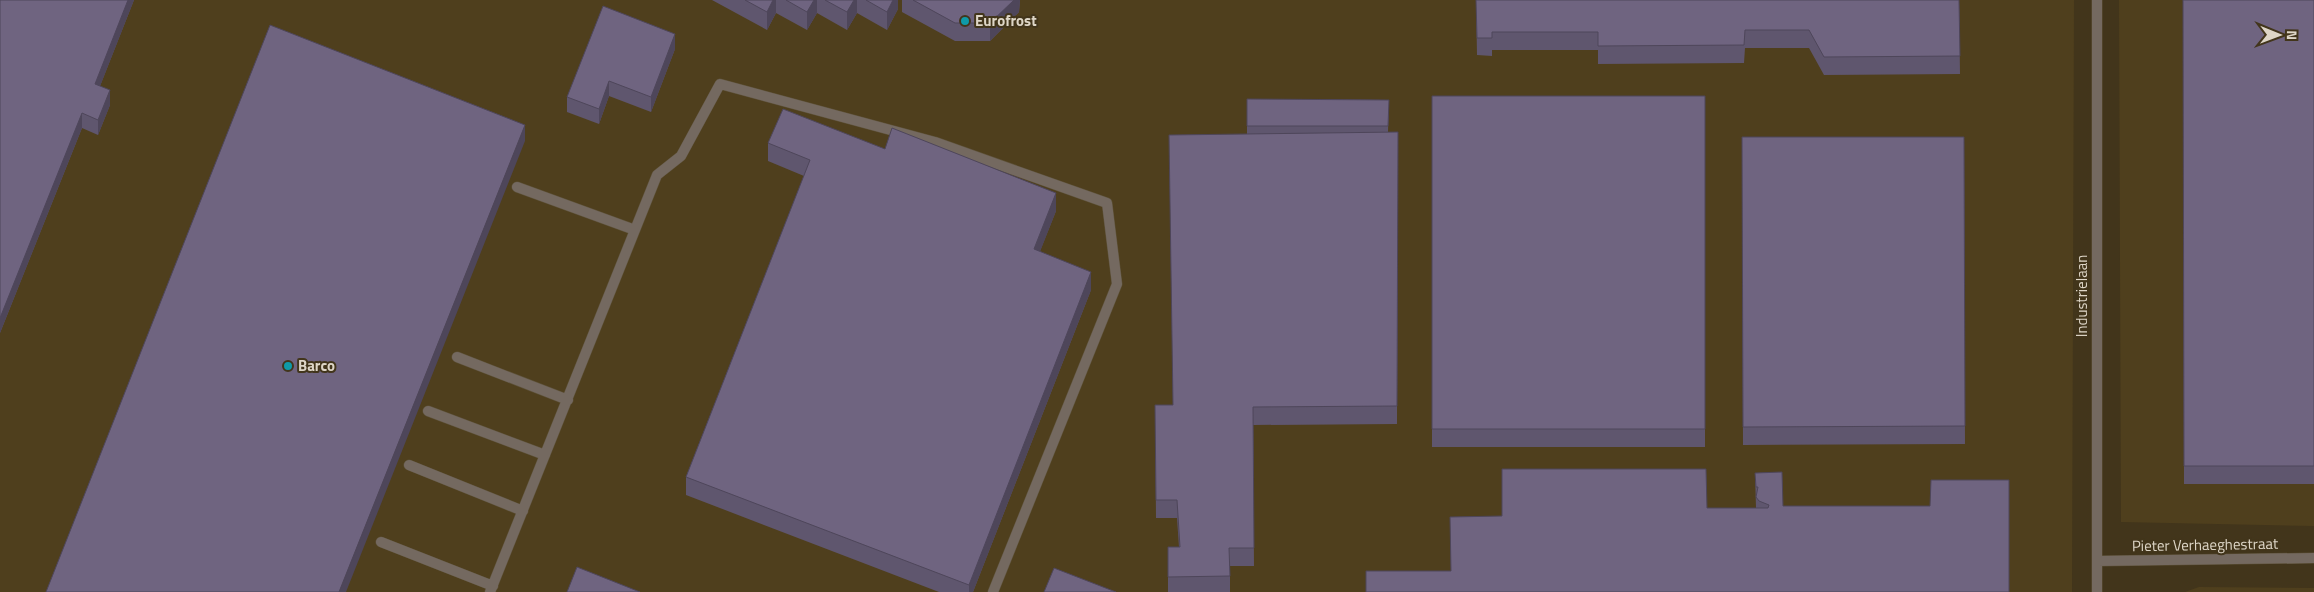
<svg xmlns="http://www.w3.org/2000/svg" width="2314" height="592" font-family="'Titillium Web',sans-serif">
  <rect width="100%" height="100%" fill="#42351b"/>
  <path fill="#4f3f1d" d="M0,0H2074L2072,592H0Z
    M2119,0H2314V526L2121,522Z
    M2199,587L2314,588V592H2185Z"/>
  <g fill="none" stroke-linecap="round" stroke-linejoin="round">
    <defs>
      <path id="service" d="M517,187L635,230
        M457,357L568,400
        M428,411L545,455
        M409,465L523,511
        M381,542L493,586
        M490,592L657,175L681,156L720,84L935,142L1107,203L1117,284L993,592"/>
      <path id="minor" d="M2097,561L2314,558
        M2097,592V0"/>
    </defs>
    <use href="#service" stroke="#5e523a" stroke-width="11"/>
    <use href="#minor" stroke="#5e523a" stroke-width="11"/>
    <use href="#service" stroke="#746960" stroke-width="10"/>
    <use href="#minor" stroke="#746960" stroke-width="10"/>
  </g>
  <path fill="#5f566e" d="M0,0H134L100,86L110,105L98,135L82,128L0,333Z
    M672,0H1020L1019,12L990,41H955L902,12V0H898V9L887,30L857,13L847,30L817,13L807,30L776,13L767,30L712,0Z
    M1476,0H1959L1960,74L1824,75L1809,48H1745L1744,63L1598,64V50H1492V56L1477,55Z
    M2183,0H2314V484H2184Z
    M675,49L651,112L609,96L599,124L567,112V97Z
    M1432,96H1705V447H1432Z
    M1247,99L1389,100L1388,132H1398L1397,424L1253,425L1254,566H1230V592H1168V547H1179L1177,518H1156L1155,405H1173L1247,134Z
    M1742,137H1964L1965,444L1743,445Z
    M768,143L885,149L1056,211L1040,251L1091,290L973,592H939L686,495V477L804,176L768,161Z
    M1755,473L1783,506L2009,592L1502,516L1707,508H1756Z"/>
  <path fill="#4e465a" d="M128,0H134L95,99V84Z
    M773,0H776V13L767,30V12Z
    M814,0H817V13L807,30V12Z
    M854,0H857V13L847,30V12Z
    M893,0H898V9L887,30V12Z
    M1014,0H1020L1019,12L990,41V23Z
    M675,34V49L651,112V97Z
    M609,81V96L599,124V109Z
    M110,90V105L98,135V120Z
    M82,113V128L0,333V318Z
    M525,125V141L346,592H339Z
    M1056,193V211L1034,267V249Z
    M1091,272V290L973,592H969V585Z"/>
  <path fill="#6f6480" stroke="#4e465a" d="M0,0H128L95,84L110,90L98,120L82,113L0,318Z
    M745,0H773L767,12Z
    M786,0H814L807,12Z
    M825,0H854L847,12Z
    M866,0H893L887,12Z
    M913,0H1014L990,23H955Z
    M1476,0H1959L1960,56L1824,57L1809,30H1745L1744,45L1598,46V32H1492V38H1477Z
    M2183,0H2314V466H2184Z
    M603,6L675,34L651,97L609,81L599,109L567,97Z
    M270,25L525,125L339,592H46Z
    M1432,96H1705V429H1432Z
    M1247,99L1389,100L1388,126H1247Z
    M783,109L885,149L892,128L1056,193L1034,249L1091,272L969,585L686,477L810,160L768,143Z
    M1398,132L1397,406L1253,407L1254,548H1229L1230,576L1168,577V547H1180L1177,500H1156L1155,405H1173L1169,135Z
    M1742,137H1964L1965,426L1743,427Z
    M1502,469H1706L1707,508H1768L1769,505L1759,501L1756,497L1758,487H1756L1755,473L1782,472L1783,506H1930L1931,480H2009V592H1366V571H1451L1450,517L1502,516Z
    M577,567L640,592H567Z
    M1054,568L1116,592H1044Z"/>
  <g fill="#0f9aa8" stroke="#42351b" stroke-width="2">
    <circle cx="965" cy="21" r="5"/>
    <circle cx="288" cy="366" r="5"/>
  </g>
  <g text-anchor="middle" stroke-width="4" stroke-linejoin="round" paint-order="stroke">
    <g font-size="15" font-weight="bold" fill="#ded6c7" stroke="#42351b" text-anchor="start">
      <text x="975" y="26">Eurofrost</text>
      <text x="298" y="371">Barco</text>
    </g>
    <g font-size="15" fill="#ded6c7" stroke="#42351b">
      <text transform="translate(2082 296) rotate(-90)" y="5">Industrielaan</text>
      <text transform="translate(2205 545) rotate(-1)" y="5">Pieter Verhaeghestraat</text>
    </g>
  </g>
  <g transform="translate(2279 35) rotate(91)" stroke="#42351b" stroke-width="4" paint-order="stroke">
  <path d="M0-4L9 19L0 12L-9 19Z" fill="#ded6c7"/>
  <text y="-8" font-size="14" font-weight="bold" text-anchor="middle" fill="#ded6c7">N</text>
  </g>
</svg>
